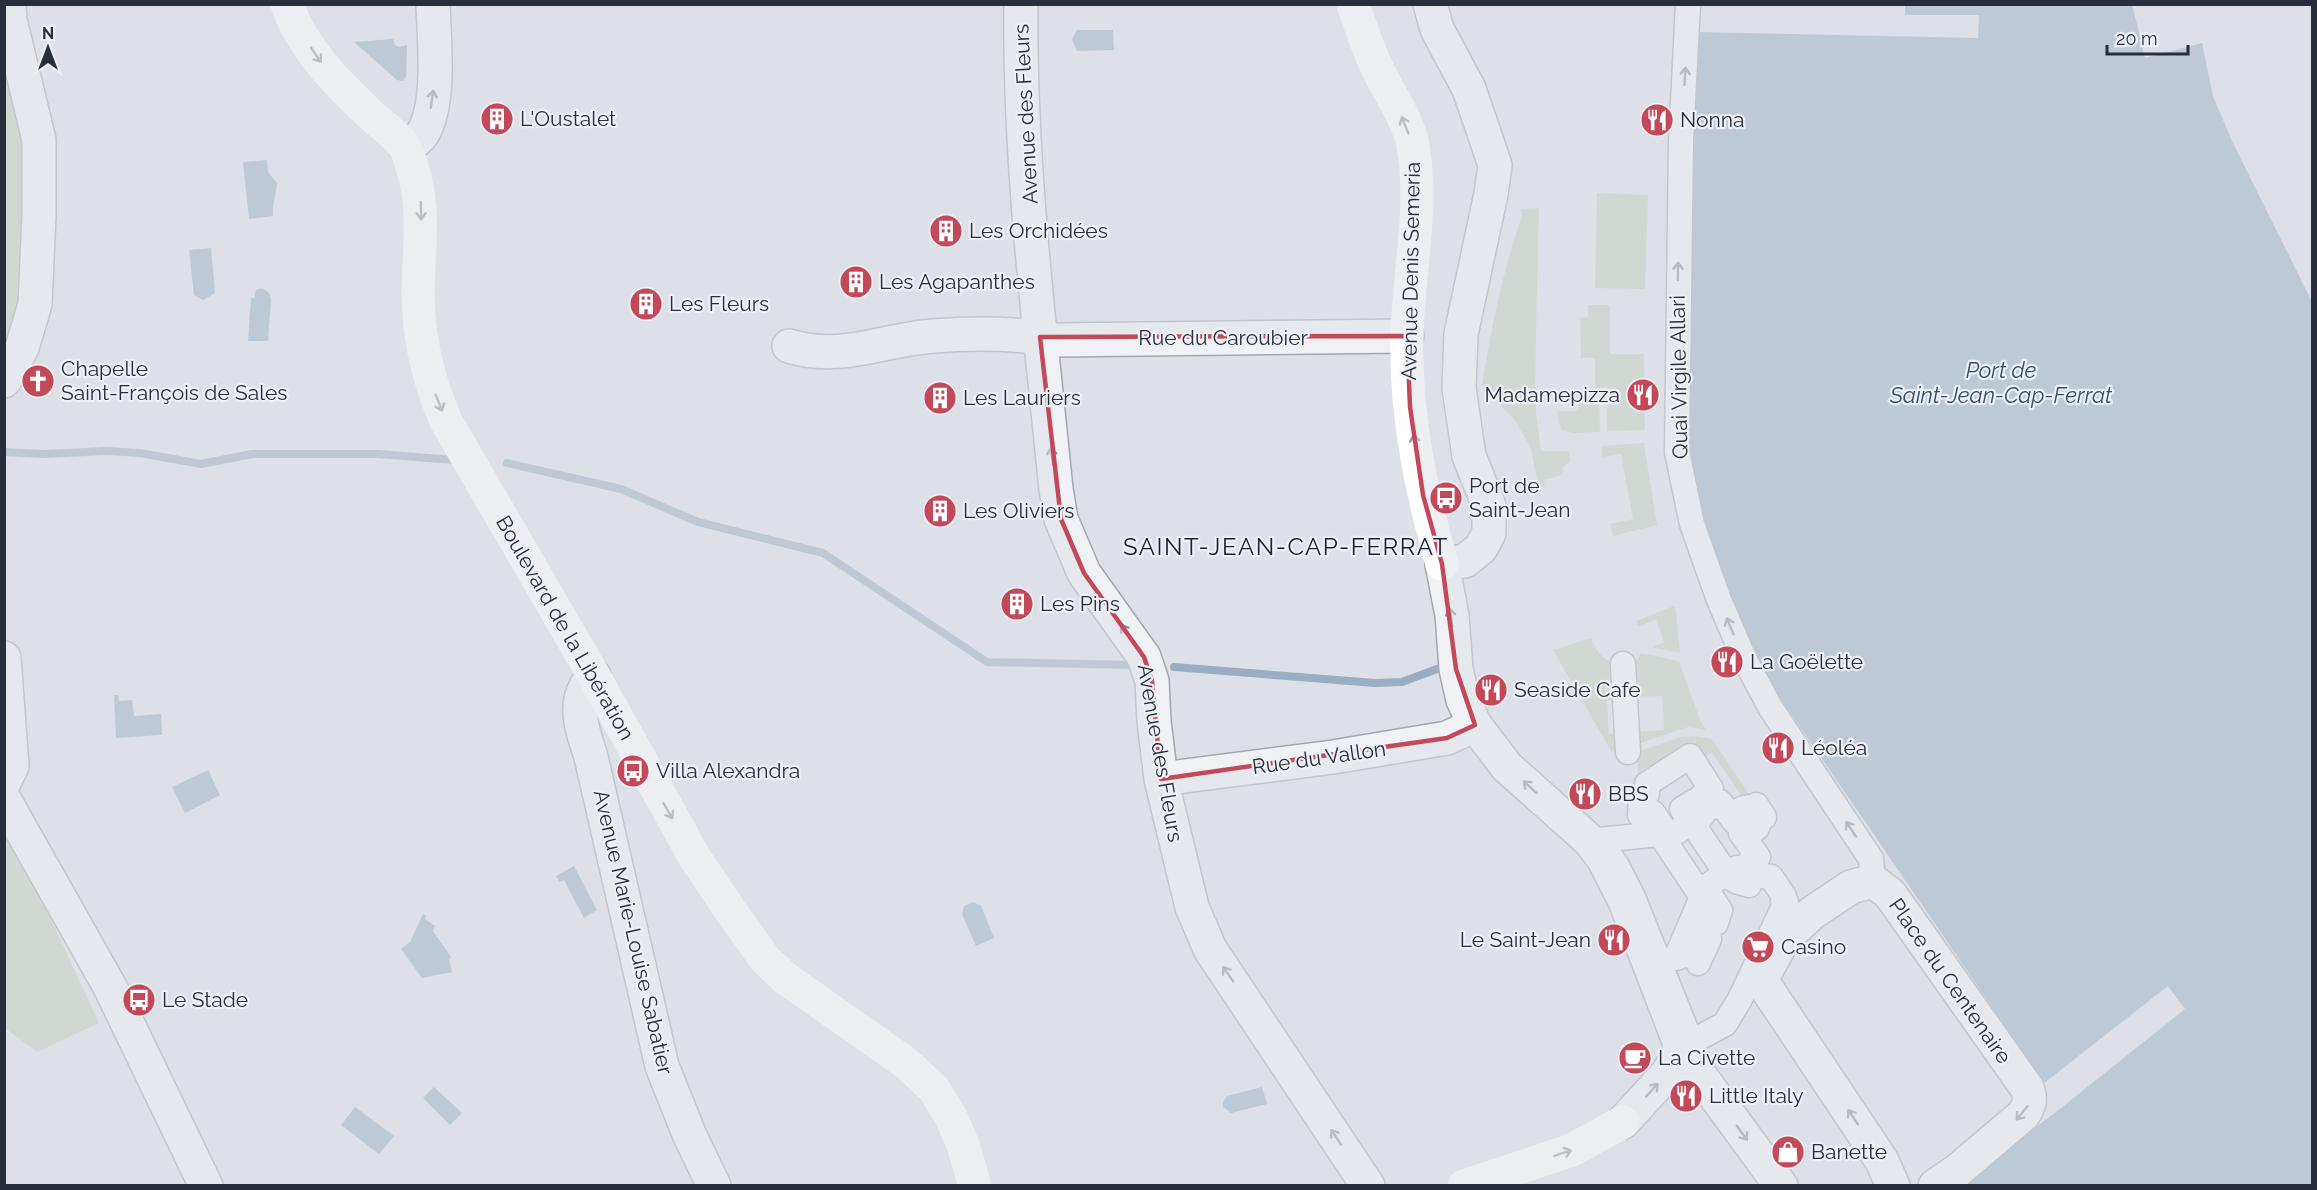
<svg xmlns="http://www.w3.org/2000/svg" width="2317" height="1190" font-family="Raleway,sans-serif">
  <rect width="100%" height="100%" fill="#dde0e6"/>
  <path fill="#c3cfbf" d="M4,70L26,153L19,305L5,344Z
    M1597,193L1648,195L1645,289L1595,288Z
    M1539,208L1535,381L1536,413L1541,451H1569L1570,462L1563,467L1562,475L1544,480L1545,487L1539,488L1530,446L1516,422L1482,386C1491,328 1503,271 1522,215L1521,209Z
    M1588,305H1610V354H1644L1645,430L1607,431V388H1595V358H1581L1580,318L1588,317Z
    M1578,399H1599L1600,432L1573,433L1562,430L1558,421L1557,411H1579Z
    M1644,443L1657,525L1613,536L1610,524L1633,519L1621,454L1602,457L1601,446Z
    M1674,606L1676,612L1680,653L1652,647L1664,642L1656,620L1638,626L1636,621Z
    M1591,638C1597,652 1602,660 1618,664L1620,699L1607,700L1609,734L1620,733L1621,754L1611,751L1553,650Z
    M1641,653L1679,661L1700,720L1706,730L1688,727L1635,745L1633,732L1664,730L1662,696L1631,697L1629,663L1637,659Z
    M1694,736L1712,739L1751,797L1745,801L1712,753L1698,761L1687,744L1638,774L1637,752L1680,737Z
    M4,825L9,829L99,1023L37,1052L5,1028Z"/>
  <path fill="#9aaec3" d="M2132,4L2145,58L2202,43L2213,96L2232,141L2312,302V1185H1968L1970,1178L2061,1108L2185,1009L2168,986L2044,1083L1759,667L1713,559L1689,449L1696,32L1978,38L1979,15H1905V5Z
    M1077,30H1113L1114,50L1077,51L1072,39Z
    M393,39L395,45L399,47L407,45L406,76L403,81L397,80L354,42Z
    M267,160L268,172L277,183C276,195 272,204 273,216L249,219L243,162Z
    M211,248L215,293L203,300L194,295L189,250Z
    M262,288L269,293L271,299L268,341H248L251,298H254L256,290Z
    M114,695H118L119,701L132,700L134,716L161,714L162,735L116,738Z
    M208,770L220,795L185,813L172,787Z
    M574,866L597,910L584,918L564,880L560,882L556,876Z
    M973,902L981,906L994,938L976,946L962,914L964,906Z
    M423,914L426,916L425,919L435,926L433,931L451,957L449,959L452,972L422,978L401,949L410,942Z
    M434,1087L462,1113L450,1125L423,1098Z
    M1262,1087L1267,1104L1231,1113L1223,1107V1102L1227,1096Z
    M355,1107L394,1136L379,1154L341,1125Z"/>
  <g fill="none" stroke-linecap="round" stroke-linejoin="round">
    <path stroke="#9aaec3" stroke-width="8" d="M4,452L44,454L107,451L140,453L201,464L252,454H378L454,460
      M507,463L621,489L698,522L823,553L987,662L1130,665
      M1174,667L1375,683L1402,682L1437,669"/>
    <defs>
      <path id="pedestrian" d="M1688,4L1681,141L1677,452L1692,524L1719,600L1744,658L1770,707L1871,859L1873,881
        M1623,664L1628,752
        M1690,756L1711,789L1702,796L1710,808L1720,802L1734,821C1736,818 1737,813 1740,810C1745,806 1751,808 1756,805L1764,817L1759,821L1757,828L1753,831L1741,833L1758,857L1748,864L1756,875L1771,877L1784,896L1783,901L1786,902L1740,999L1725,1024L1691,1042L1633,897L1616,864L1598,840L1660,834L1702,897L1676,958L1693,952L1698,963L1709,939L1702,936L1709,920L1716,923L1720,910L1705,888L1724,874L1738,882L1749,885L1737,868L1726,873L1692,823L1702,816L1693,802L1682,809L1691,822L1669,837L1653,813L1640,815L1641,796L1647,794V784Z"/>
      <path id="minor" d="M1021,4C1019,166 1040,329 1056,489L1061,519L1084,573L1144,657L1152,681L1154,721L1161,779L1192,907L1210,949L1368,1186
        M1430,4L1437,29L1469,89L1495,165L1491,194L1461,334L1459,388L1469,456L1489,506V533L1481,548L1465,561L1442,564L1452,615L1456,669L1463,700L1475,725L1507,767L1589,840L1603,858L1625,901L1679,1041V1055L1667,1074L1623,1122
        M406,148C412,144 419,139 423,133C441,102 434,40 433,4
        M789,346C840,362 882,340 933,336C973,333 1016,333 1056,340L1407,336
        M594,676C570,701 582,728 591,757L662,1066L690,1136L714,1186
        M1161,779L1333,757L1447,738L1475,725
        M1679,1055L1687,1060L1705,1082L1781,1186
        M1893,1186L1882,1161L1761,980L1783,940L1812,913L1851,887L1873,881L1890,894L2027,1088C2031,1099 2030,1105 2023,1115L1957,1171L1935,1186"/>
      <path id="tertiary" d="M4,381L22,348L35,304L39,215V140L10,20L9,4
        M4,658L12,766L4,782
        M4,799L110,987L206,1186"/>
    </defs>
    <use href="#pedestrian" stroke="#a3a7af" stroke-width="27"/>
    <use href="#minor" stroke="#a3a7af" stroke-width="36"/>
    <use href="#tertiary" stroke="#a3a7af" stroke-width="36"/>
    <use href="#pedestrian" stroke="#eff1f4" stroke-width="24"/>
    <use href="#minor" stroke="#eff1f4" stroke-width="33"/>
    <use href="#tertiary" stroke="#eff1f4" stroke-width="33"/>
    <path stroke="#fff" stroke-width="33" d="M287,4C302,49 339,85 372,116C383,126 402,139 407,152C427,203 419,239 418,292C418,337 428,380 446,421L594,676L695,858L730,910L765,959L785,978L906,1063L934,1089L951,1117L963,1145L975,1186
      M1353,4C1361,28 1368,50 1379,72C1390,94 1409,122 1413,146C1424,207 1408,275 1407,336C1405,414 1421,490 1442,564
      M1464,1186L1572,1150L1623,1122"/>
  </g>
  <defs><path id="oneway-shaft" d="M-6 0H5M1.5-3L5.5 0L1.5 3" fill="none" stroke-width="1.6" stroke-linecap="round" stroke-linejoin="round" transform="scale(1.5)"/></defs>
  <g stroke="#94969d">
    <use href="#oneway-shaft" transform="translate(316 55) rotate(56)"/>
    <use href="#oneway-shaft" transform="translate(1405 125) rotate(-112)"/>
    <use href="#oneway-shaft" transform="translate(421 211) rotate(89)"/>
    <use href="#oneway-shaft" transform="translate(439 403) rotate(68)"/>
    <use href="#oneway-shaft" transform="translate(1415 443) rotate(-98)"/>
    <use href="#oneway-shaft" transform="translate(668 811) rotate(60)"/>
    <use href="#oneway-shaft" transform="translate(1563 1153) rotate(-19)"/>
  </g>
  <g stroke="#8c9098">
    <use href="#oneway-shaft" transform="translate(1685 76) rotate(-87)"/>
    <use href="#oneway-shaft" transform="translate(432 99) rotate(-82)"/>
    <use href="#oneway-shaft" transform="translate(1678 271) rotate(-89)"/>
    <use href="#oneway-shaft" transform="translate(1052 456) rotate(-96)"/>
    <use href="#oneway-shaft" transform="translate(1451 617) rotate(-98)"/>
    <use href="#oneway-shaft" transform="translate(1730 626) rotate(-113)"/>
    <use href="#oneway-shaft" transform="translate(1126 632) rotate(-125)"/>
    <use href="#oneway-shaft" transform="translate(1530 787) rotate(-138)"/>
    <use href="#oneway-shaft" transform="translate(1851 829) rotate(-124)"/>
    <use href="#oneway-shaft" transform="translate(1228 974) rotate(-125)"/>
    <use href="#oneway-shaft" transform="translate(1652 1090) rotate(-48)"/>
    <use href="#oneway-shaft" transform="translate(2022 1113) rotate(129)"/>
    <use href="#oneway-shaft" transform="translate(1853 1117) rotate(-124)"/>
    <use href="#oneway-shaft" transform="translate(1742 1133) rotate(54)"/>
    <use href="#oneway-shaft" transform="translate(1336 1137) rotate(-123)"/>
  </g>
  <path d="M0 0H2317V1190H0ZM1407,336L1410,407L1423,495L1442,564L1456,669L1475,725L1447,738L1161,779L1152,681L1144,657L1084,573L1061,519L1040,337Z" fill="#dde0e6" fill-opacity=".55" fill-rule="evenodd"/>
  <path fill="none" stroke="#c3495a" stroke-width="4.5" stroke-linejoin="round" d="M1407,336L1410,407L1423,495L1442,564L1456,669L1475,725L1447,738L1161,779L1152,681L1144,657L1084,573L1061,519L1040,337Z"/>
  <defs>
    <symbol id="building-disc" viewBox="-11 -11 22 22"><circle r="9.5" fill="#c3495a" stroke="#eceff4"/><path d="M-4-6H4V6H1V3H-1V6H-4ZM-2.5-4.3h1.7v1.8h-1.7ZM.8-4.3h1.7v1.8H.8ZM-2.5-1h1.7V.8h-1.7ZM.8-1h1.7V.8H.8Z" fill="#fff"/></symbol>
    <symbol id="restaurant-disc" viewBox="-11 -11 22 22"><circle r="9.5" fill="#c3495a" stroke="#eceff4"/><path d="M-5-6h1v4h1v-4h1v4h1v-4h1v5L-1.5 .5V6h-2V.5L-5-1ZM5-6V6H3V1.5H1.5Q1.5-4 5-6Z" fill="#fff"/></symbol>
    <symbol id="church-disc" viewBox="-11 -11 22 22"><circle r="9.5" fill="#c3495a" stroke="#eceff4"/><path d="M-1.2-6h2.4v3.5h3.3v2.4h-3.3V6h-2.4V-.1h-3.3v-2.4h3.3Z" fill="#fff"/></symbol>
    <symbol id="bus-disc" viewBox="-11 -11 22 22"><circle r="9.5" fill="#c3495a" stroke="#eceff4"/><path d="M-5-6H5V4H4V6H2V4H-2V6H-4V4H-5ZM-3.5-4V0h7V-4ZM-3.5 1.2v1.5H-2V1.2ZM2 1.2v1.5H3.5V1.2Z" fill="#fff"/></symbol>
    <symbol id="supermarket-disc" viewBox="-11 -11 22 22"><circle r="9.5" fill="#c3495a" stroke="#eceff4"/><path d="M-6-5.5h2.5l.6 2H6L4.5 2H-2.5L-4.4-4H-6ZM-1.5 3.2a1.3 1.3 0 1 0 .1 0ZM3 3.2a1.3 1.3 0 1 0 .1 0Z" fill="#fff"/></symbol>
    <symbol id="cafe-disc" viewBox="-11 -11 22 22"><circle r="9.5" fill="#c3495a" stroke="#eceff4"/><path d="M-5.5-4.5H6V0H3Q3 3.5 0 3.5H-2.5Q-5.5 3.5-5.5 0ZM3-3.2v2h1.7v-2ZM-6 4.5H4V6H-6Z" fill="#fff"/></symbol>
    <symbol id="shop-disc" viewBox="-11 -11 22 22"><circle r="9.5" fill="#c3495a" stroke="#eceff4"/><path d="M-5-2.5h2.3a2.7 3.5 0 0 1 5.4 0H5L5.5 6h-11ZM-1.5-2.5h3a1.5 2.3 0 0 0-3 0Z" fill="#fff"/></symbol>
  </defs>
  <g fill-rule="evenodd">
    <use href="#building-disc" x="478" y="100" width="38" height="38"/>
    <use href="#restaurant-disc" x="1638" y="101" width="38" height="38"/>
    <use href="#building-disc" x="927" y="212" width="38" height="38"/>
    <use href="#building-disc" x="837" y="263" width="38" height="38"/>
    <use href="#building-disc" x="627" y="285" width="38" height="38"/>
    <use href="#church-disc" x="19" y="362" width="38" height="38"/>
    <use href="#restaurant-disc" x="1624" y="376" width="38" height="38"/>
    <use href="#building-disc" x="921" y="379" width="38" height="38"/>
    <use href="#bus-disc" x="1427" y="479" width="38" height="38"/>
    <use href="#building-disc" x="921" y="492" width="38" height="38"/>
    <use href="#building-disc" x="998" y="585" width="38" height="38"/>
    <use href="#restaurant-disc" x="1708" y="643" width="38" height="38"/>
    <use href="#restaurant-disc" x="1472" y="671" width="38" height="38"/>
    <use href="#restaurant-disc" x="1759" y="729" width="38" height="38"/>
    <use href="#bus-disc" x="614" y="752" width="38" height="38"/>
    <use href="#restaurant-disc" x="1566" y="775" width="38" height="38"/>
    <use href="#restaurant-disc" x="1595" y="921" width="38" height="38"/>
    <use href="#supermarket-disc" x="1739" y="928" width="38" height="38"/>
    <use href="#bus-disc" x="120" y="981" width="38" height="38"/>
    <use href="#cafe-disc" x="1616" y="1039" width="38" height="38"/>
    <use href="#restaurant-disc" x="1667" y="1077" width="38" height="38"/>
    <use href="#shop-disc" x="1769" y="1133" width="38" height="38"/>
  </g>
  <g text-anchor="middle" stroke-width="4.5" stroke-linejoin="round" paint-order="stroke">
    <g font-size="21" fill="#282e3b" stroke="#eceff4">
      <text transform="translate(1026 114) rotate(-93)" y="7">Avenue des Fleurs</text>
      <text transform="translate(1411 271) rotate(-89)" y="7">Avenue Denis Semeria</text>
      <text x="1223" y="345">Rue du Caroubier</text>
      <text transform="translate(1679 377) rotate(-91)" y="7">Quai Virgile Allari</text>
      <text transform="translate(565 628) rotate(60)" y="7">Boulevard de la Libération</text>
      <text transform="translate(1160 753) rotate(80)" y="7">Avenue des Fleurs</text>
      <text transform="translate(1319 758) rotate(-8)" y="7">Rue du Vallon</text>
      <text transform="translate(633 932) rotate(77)" y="7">Avenue Marie-Louise Sabatier</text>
      <text transform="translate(1950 981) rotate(55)" y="7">Place du Centenaire</text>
    </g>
    <g font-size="21" fill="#282e3b" stroke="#eceff4" text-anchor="start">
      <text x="520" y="126">L'Oustalet</text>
      <text x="1680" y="127">Nonna</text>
      <text x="969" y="238">Les Orchidées</text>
      <text x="879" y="289">Les Agapanthes</text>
      <text x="669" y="311">Les Fleurs</text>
      <text x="61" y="376">Chapelle<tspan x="61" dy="24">Saint-François de Sales</tspan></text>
      <text x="1620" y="402" text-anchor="end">Madamepizza</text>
      <text x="963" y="405">Les Lauriers</text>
      <text x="1469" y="493">Port de<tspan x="1469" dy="24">Saint-Jean</tspan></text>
      <text x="963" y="518">Les Oliviers</text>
      <text x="1040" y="611">Les Pins</text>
      <text x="1750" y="669">La Goëlette</text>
      <text x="1514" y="697">Seaside Cafe</text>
      <text x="1801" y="755">Léoléa</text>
      <text x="656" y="778">Villa Alexandra</text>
      <text x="1608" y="801">BBS</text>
      <text x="1591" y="947" text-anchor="end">Le Saint-Jean</text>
      <text x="1781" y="954">Casino</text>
      <text x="162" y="1007">Le Stade</text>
      <text x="1658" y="1065">La Civette</text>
      <text x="1709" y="1103">Little Italy</text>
      <text x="1811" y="1159">Banette</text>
    </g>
    <g font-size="22" font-style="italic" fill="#354d6b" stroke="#eceff4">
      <text x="2001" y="378">Port de<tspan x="2001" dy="25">Saint-Jean-Cap-Ferrat</tspan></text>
    </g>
    <g font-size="24" letter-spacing="1.5" fill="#1a202c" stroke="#eceff4">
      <text x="1286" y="555">SAINT-JEAN-CAP-FERRAT</text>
    </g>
  </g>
  <rect width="2317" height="1190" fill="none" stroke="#282e3b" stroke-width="12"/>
  <g transform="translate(48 48)" stroke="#eceff4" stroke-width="4.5" paint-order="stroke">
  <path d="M0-4.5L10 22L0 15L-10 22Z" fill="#282e3b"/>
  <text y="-9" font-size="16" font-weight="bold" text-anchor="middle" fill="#282e3b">N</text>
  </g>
  <path d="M2107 45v9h81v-9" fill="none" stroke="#282e3b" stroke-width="3"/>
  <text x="2116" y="45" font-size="18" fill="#282e3b" stroke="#eceff4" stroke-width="4.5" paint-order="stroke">20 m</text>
</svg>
